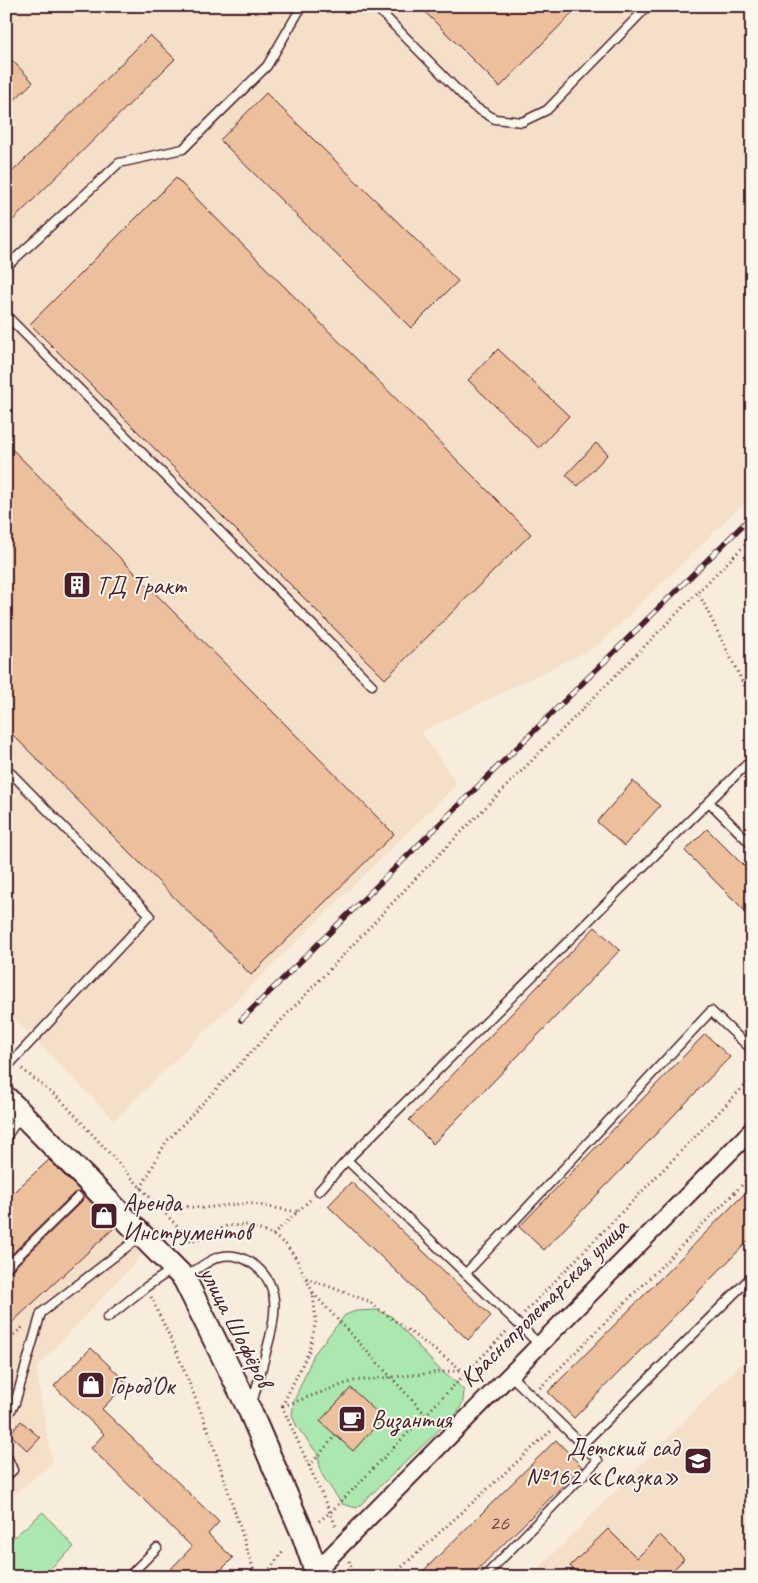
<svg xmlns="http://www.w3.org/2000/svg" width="758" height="1583" font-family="Caveat,sans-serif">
  <rect width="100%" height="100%" fill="#f8ecdc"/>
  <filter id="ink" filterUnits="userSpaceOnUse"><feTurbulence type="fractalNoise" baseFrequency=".02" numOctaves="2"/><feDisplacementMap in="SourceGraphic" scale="10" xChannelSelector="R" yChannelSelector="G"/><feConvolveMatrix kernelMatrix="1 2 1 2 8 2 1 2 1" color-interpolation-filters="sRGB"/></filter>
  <g filter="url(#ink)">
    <path fill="#f4dfc9" d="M6,6H752V495L597,646L421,732L457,784L114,1120L6,1010Z
      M51,1158L142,1255L36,1368L52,1463L6,1501V1199Z
      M752,1353V1577H546L538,1569Z"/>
    <path fill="#abe8af" stroke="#7a846d" d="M377,1310L391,1316L438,1368L464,1390L463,1402L457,1413L357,1508L342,1504L322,1475L317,1453L297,1427L292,1415L294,1401L314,1354L345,1315L356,1311Z
      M43,1512L74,1547L41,1577H6V1544Z"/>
    <path fill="#ecc09c" stroke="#4a1f2b" d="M419,6H579L500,87Z
      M150,35L175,59L6,227V178Z
      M6,54L33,82L6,108Z
      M266,93L458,281L411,328L220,140Z
      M176,178L531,534L385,679L30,324Z
      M498,349L569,416L539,448L468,380Z
      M6,443L394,834L251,975L6,728Z
      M596,443L608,454L578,486L566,475Z
      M633,781L660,806L624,846L597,822Z
      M707,829L752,874V918L685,851Z
      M595,927L620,950L433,1144L409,1120Z
      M705,1034L730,1057L544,1250L519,1227Z
      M49,1160L81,1192L74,1193L6,1260V1199Z
      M351,1182L491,1316L468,1340L328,1206Z
      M752,1186V1237L574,1418L548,1392Z
      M83,1194L115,1227L6,1328V1274L10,1272L82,1201Z
      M91,1348L127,1383L102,1409L219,1522L208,1534L233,1558L214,1577H163L192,1547L91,1448L104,1434L54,1386Z
      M351,1388L383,1418L353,1451L320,1421Z
      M21,1421L40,1438L28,1451L10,1434Z
      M556,1440L582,1467L470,1577H417Z
      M608,1529L637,1558L660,1535L684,1559L666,1577H627L620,1570L612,1577H581L570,1566Z"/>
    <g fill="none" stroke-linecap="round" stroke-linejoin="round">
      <defs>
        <path id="lane" d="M375,6L473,106L495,119L522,122L547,110L648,6
          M6,267L119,163L183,149L267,66L302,6
          M6,315L372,685
          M6,768L150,915L6,1068
          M710,803L752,845
          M6,1145L7,1136L20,1116
          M347,1160L540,1345
          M319,1191L347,1160L752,759
          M6,1268L78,1197
          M466,1273L711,1011L752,1050
          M186,1277C207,1262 224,1246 250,1262C286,1285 274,1323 265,1356C261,1372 256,1388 252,1404
          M107,1318L146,1287L173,1269
          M6,1419L15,1403L41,1313L141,1236
          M582,1445L752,1276
          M6,1454L13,1470L6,1477
          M128,1577L157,1548
          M484,1577L598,1460L510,1375"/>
        <path id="street" d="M316,1571L752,1130"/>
        <path id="secondary" d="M6,1098L184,1278L250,1411L303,1534L318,1577"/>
      </defs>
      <use href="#lane" stroke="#4a1f2b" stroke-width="11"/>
      <use href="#street" stroke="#4a1f2b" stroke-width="20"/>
      <use href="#secondary" stroke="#4a1f2b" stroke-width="26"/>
      <path stroke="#4a1f2b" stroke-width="3" stroke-dasharray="1 4" stroke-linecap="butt" d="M752,538L698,592L752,701
        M6,1038L13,1045
        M22,1069L63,1102L141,1188L192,1242L227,1226L247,1225L273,1235L286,1245L296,1258L313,1293L316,1321L309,1351L282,1406
        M141,1188L166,1142L417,877L698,592
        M157,1204L202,1208L248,1203L297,1212
        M273,1235L310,1200
        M306,1278L368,1301L466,1373
        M313,1293L426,1415
        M151,1297L175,1348L209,1432L256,1577
        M524,1313L752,1078
        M6,1341L23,1327
        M540,1388L752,1175
        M282,1406L336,1526
        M283,1406L353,1381L462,1370
        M309,1466L336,1435
        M319,1521L330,1513L508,1330
        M349,1561L354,1577
        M264,1577L283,1551
        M391,1577L552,1430"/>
      <use href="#lane" stroke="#fbf7ec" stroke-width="8"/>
      <use href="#street" stroke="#fbf7ec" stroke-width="16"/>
      <use href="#secondary" stroke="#fbf7ec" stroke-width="22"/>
      <defs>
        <path id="rail" d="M241,1020L752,516"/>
      </defs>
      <use href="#rail" stroke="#4a1f2b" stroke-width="5.5"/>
      <use href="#rail" stroke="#fbf7ec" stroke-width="4" stroke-dasharray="11" stroke-linecap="butt"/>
    </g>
  </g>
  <defs>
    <symbol id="building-square" viewBox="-11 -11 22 22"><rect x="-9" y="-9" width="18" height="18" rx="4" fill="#4a1f2b" stroke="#fbf7ec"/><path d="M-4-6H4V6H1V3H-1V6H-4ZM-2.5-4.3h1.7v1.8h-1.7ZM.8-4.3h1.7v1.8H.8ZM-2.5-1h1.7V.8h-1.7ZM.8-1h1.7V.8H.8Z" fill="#fff"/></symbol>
    <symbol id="shop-square" viewBox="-11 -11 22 22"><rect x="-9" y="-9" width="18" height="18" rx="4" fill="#4a1f2b" stroke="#fbf7ec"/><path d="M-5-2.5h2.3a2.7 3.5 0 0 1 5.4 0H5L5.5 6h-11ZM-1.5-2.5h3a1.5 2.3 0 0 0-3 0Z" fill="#fff"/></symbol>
    <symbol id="cafe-square" viewBox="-11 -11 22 22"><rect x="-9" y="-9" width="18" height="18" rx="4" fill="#4a1f2b" stroke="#fbf7ec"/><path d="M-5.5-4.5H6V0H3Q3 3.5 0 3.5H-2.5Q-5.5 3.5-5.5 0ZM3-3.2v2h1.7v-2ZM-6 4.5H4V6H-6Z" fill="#fff"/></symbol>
    <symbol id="school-square" viewBox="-11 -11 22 22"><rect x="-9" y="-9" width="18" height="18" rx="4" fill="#4a1f2b" stroke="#fbf7ec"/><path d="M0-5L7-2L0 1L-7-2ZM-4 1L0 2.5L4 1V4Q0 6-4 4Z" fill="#fff"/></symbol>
  </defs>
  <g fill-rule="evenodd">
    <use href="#building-square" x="61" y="569" width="32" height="32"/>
    <use href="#shop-square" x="88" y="1200" width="32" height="32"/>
    <use href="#shop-square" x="75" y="1369" width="32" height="32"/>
    <use href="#cafe-square" x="336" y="1403" width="32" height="32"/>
    <use href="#school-square" x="682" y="1445" width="32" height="32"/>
  </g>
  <g text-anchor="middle" stroke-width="4" stroke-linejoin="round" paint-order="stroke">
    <g font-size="22" fill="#724747">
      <text x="499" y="1530">26</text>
    </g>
    <g font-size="25" fill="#4a1f2b" stroke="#fbf7ec" text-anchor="start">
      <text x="96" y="594">ТД Тракт</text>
      <text x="123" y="1211">Аренда<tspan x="123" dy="29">Инструментов</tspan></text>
      <text x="110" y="1394">Город'Ок</text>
      <text x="371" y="1428">Византия</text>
      <text x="679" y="1456" text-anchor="end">Детский сад<tspan x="679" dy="29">№162 «Сказка»</tspan></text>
    </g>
    <g font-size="25" fill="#4a1f2b" stroke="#fbf7ec">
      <text transform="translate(543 1302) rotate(-45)" y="9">Краснопролетарская улица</text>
      <text transform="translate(237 1326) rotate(63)" y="9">улица Шофёров</text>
    </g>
  </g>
  <rect width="758" height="1583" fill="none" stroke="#fbf7ec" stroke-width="25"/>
  <rect x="12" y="12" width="733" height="1558" fill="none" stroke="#4a1f2b" stroke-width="2" filter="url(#ink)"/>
</svg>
